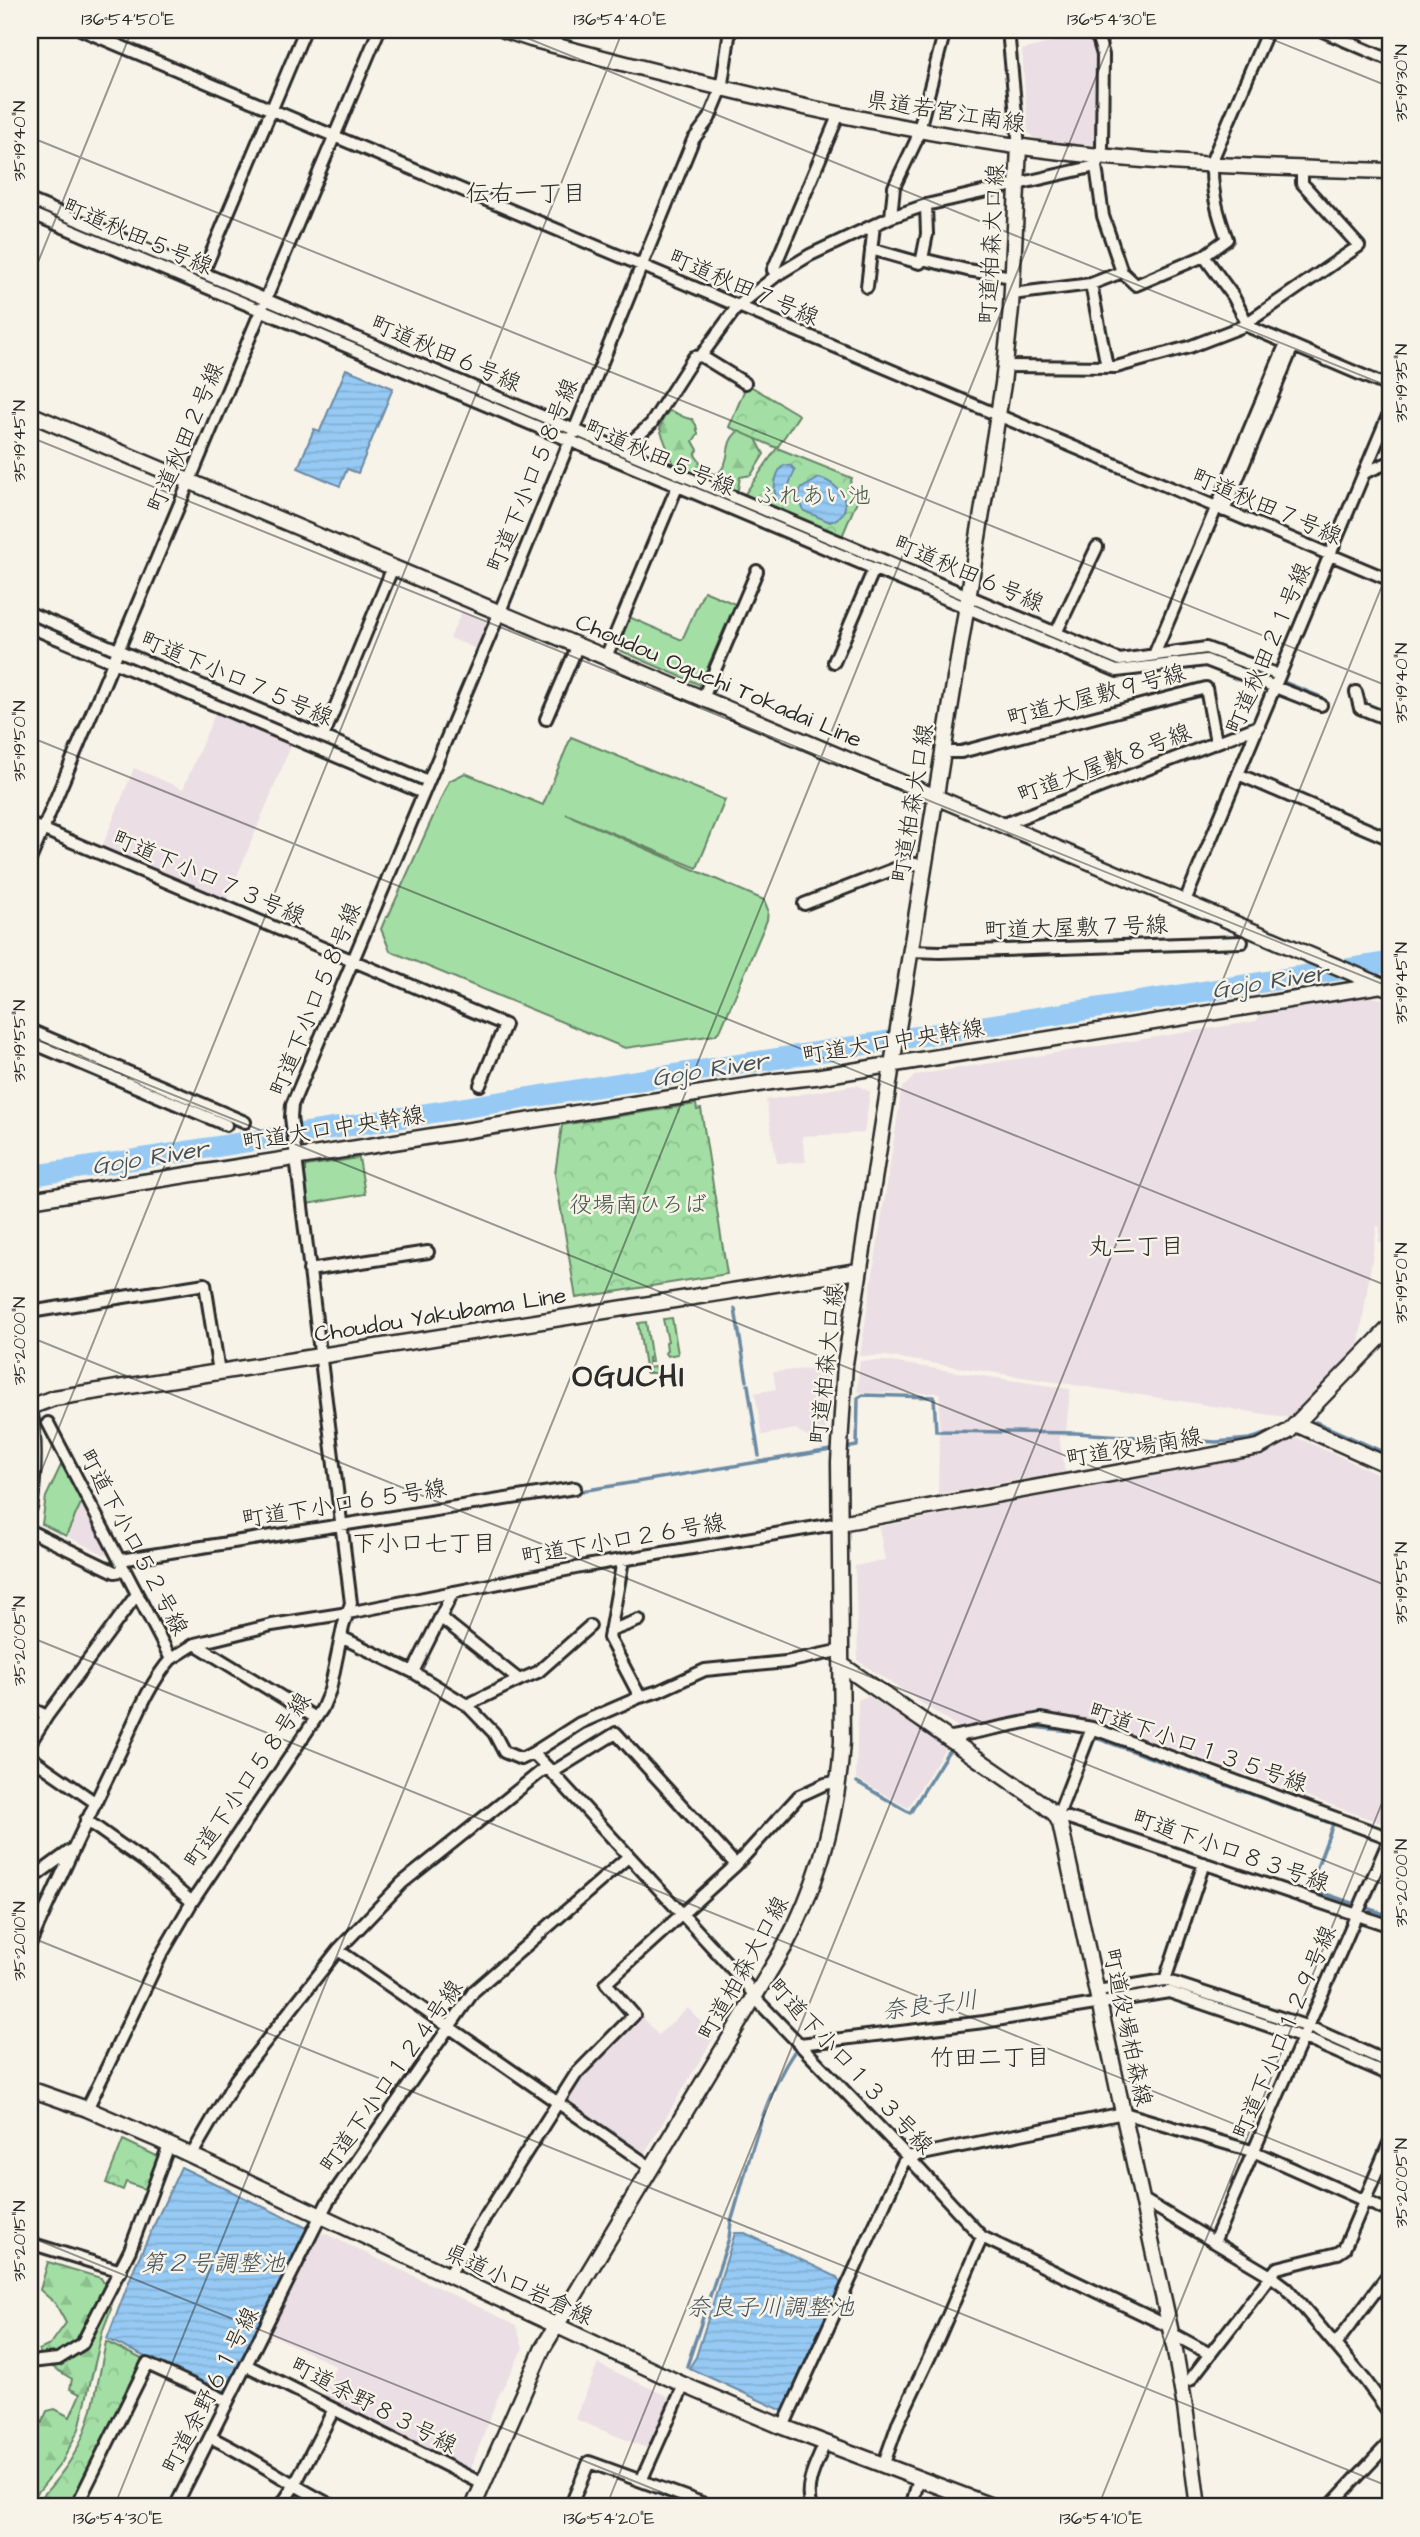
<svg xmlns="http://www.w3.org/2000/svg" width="1420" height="2537" font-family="'Architects Daughter','Klee One',sans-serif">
  <defs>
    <pattern id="forest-firs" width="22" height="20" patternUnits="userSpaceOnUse" patternTransform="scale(1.75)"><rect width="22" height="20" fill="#a3dfa5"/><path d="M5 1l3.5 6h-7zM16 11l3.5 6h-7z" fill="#8cc08e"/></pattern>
    <pattern id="park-crowns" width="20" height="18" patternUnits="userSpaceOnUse" patternTransform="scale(1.75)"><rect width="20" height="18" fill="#a3dfa5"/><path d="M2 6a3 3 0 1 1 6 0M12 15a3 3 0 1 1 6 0" fill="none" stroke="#8cc08e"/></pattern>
    <pattern id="water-rules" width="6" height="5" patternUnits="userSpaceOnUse" patternTransform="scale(1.75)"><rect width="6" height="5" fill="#96caf4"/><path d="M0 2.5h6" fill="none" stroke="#81aed1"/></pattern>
  </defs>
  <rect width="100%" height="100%" fill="#f7f3e8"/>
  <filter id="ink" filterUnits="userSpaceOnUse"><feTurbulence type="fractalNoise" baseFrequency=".0143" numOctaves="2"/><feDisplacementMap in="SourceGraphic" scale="14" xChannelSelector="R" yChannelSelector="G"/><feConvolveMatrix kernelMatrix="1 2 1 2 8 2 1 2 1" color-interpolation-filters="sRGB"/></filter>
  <g filter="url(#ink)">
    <path fill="#ebdee4" d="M1072,37L1094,38L1098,45L1099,146L1035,139L1028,132L1022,50Z
      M462,611L485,621L487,625L477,649L450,638Z
      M217,709L293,741L227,900L102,847L134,768L183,789Z
      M1365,997L1390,999V1243L1379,1242L1380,1227L1377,1226L1358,1350L1291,1418L886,1356H860L902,1088L916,1075L1257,1021L1259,1013Z
      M857,1085L870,1092L864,1133L802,1136L806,1162L777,1163L766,1100Z
      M860,1361H884L1070,1389L1066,1431L1059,1437L1065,1472L938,1494L940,1393L857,1392Z
      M828,1367L830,1370L825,1436L810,1439L796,1429L762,1435L755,1393L776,1389L773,1372Z
      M1298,1438L1390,1479V1816L1387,1823L1384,1824L1099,1721L1036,1715L961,1729L858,1661L855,1566L885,1560L879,1527L1250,1457Z
      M82,1501L112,1558L66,1536Z
      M868,1696L946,1747L908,1808L856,1778L858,1700Z
      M688,2008L714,2037L644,2154L640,2155L566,2104L565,2101L579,2077L641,2015L658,2035Z
      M324,2233L516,2325L523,2348L497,2399L470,2471L323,2396L336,2366L268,2333L318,2235Z
      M598,2364L669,2397L671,2402L649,2449L575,2419Z"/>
    <path fill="#a3dfa5" stroke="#678568" stroke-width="2" d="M704,591L735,604L700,685L619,650L617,642L627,616L682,640Z
      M571,737L725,800L697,868L566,814L764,900L768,910L767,920L721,1029L715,1035L625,1048L390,951L381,929L386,917H388L449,781L465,773L543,805Z
      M359,1158L365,1194L307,1204L303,1171L306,1166Z
      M672,1318L678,1354L667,1356L665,1353L667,1350L666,1342L668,1341L663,1319Z
      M646,1322L652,1362H649L648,1357V1368L654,1367L658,1373H646L638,1323Z
      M62,1463L82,1501L66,1536L42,1524L46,1497Z"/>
    <path fill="url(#forest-firs)" stroke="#678568" stroke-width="2" d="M669,411C678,412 683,419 692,419L696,425L698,434L693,441L698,450L695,455L708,473L718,474C735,455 720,444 742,428L752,431L764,454L751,475L740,477L738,489L728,494L677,474L660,429L663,419Z
      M48,2262L101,2278L109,2292L111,2309L103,2330L79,2429L62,2462L30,2502V2417L42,2423L47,2411L55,2409L70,2417L80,2394L70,2389L72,2379L41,2360L39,2350L50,2345L66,2323L55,2303L40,2290Z"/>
    <path fill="url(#park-crowns)" stroke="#678568" stroke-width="2" d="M747,384L799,415L777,448L852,478L847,491L859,496L841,539L742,498L777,448L729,427Z
      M696,1104L697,1110L701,1109L727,1274L576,1298L555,1174L562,1125Z
      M123,2140L159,2157L147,2190L126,2182L123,2190L106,2183Z
      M106,2342L144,2360L69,2507H33C47,2491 62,2475 73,2456C93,2423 98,2380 106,2342Z"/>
    <path fill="url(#water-rules)" stroke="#6b8aa4" stroke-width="2" d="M346,369L393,388L358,473L347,469L340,486L298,468L314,429L320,431Z
      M784,465L791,466L795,470L783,499L779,500L776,499C773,488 775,472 784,465Z
      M819,478C841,483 859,512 830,522L804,511L798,496L801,489Z
      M181,2167L305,2227L307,2232L227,2392L222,2393L107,2339L135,2266Z
      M735,2233H745L837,2277L841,2284L783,2411L689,2368L696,2357Z"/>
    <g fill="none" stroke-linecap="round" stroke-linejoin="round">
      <path stroke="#6b8aa4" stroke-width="3.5" d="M904,574L964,600
        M971,603L1116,663
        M1284,682L1319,696
        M735,1309L747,1381
        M748,1385L759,1456
        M1307,1424L1316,1422L1390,1455
        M845,1448L857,1446L858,1398L863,1395L934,1397L936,1431L1076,1433L1216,1442L1250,1439L1279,1430
        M575,1492L837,1449
        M41,1530L114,1565L118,1564
        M320,1534L364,1527
        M988,1735L1033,1727L1080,1732L1333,1824L1310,1886L1311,1889L1390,1916
        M857,1782L910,1813L948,1752L955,1747
        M1103,1997L1165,1986L1171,1988
        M1079,2001L1095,1998
        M1251,2015L1314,2035L1390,2069
        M964,2019L1002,2014
        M860,2032L953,2020
        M687,2366L729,2238L731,2222C749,2164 762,2095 799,2045"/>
      <path stroke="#96caf4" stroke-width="21" d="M30,1176L1390,962"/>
      <defs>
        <path id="street" d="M82,30L1390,580
          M1008,30L1019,147
          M1320,30L1390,60
          M30,200L1120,660L1206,648L1279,675
          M926,205L927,234L922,259L967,270L1013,277
          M30,213L1117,671L1206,660L1321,705
          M891,217L894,187L916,141L945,30
          M871,249L920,263L922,259
          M1204,256L1233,296L1249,327L1390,387
          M1122,272L1136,285L1204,256L1227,239C1218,215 1209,184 1213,158L1268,30
          M203,273L305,30
          M777,275L773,270L838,116
          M1091,284L1107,367
          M867,287L874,225
          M1012,294L1091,284L1122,272L1103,216L1096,166L1102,148L1103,55L1098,38L1087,30
          M701,356L745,383
          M1006,366L1116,367L1189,347L1241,327L1359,246L1302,183V169
          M622,450L651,424L694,357L701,356L737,307L777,275L810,255L891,217L926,205L1096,166
          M1364,473L1390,462
          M1224,511L1293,346
          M30,613L428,781
          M30,627L423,793
          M1056,633L1097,547
          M1154,655L1286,343
          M606,657L677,487
          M834,662L874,569
          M1356,692L1360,708L1390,720
          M703,698L757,571
          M546,719L578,645
          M323,737L393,567
          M943,752H961L1206,688L1216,742
          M1238,774L1390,839
          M30,824L505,1025L480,1085
          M1004,824L1259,726
          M30,860L379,30
          M1185,901L1390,411
          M804,904L910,863L925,866
          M911,951L940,952L1242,942
          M30,1030L245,1122
          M30,1042L226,1125
          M309,1270L428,1252
          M30,1312L205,1284L219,1372
          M30,1531L115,1572L125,1570
          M120,1560L575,1488
          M623,1560L609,1638L640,1697L659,1691L705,1670L786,1662L842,1650
          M453,1592L413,1672L467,1705L494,1733L504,1752L521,1759L533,1753L550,1770L747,1985L755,1998L908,2157L982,2237L1170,2327
          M440,1617L519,1680L538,1672L590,1626
          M610,1631L639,1620
          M341,1637L413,1672
          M195,1644L316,1718
          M171,1659L195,1644L272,1625L348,1613L586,1566L840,1523
          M467,1705L519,1680
          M30,1708L47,1716
          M1092,1728L1057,1818H1069L1390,1926
          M947,1738L1041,1719L1092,1728L1390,1838L1214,2242
          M30,1743L47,1716L137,1594
          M533,1753L580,1723L640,1697
          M30,1757L96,1803
          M86,1820L145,1862L192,1902
          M30,1880L70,1851
          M30,1944C58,1881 87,1820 117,1758C133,1726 147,1686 171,1659L48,1423
          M338,1950L652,2168
          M1165,1980L1204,1863
          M1097,1991L1165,1980L1309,2027L1390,2063
          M800,2044L984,2022L1169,1992L1304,2038L1390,2075
          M87,2109L160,1957L192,1902L322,1709L330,1690L343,1627L351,1603L291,1117L292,1105L494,626L693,140L709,119L721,90L730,30
          M191,2156L236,2079L338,1950L402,1883L543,1770H556L616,1733L736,1865
          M1142,2199L1271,2276L1287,2288L1365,2380L1390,2414
          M30,2243L121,2271
          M448,2276L576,2074L634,2015L606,1983L736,1865L799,1796L825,1784L839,1781
          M1171,2333L1210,2354
          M1335,2345L1390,2272
          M30,2362L58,2359L82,2344L130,2250L169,2145
          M246,2365L483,2484
          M1181,2381L1190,2380L1277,2268L1338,2253L1344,2249L1390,2141
          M783,2427L903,2163L908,2157L1124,2113L1255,2152L1390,2212
          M210,2437C254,2458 292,2486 335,2507
          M883,2466L899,2421L938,2339L982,2237
          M641,2481L684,2385
          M76,2507L147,2364L228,2401
          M175,2507L327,2203L474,1991L629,1856
          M280,2507L294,2486L334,2409
          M570,2507L589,2462L713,2507
          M811,2507C803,2486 817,2463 825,2443
          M911,2507L919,2479
          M1329,2507L1390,2442"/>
        <path id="secondary" d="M504,30L531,39C692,82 851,122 1016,146C1141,164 1265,168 1390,171
          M30,414L1390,989
          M30,1200L777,1081L815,1077L1382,985
          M30,1407L54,1398L858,1271
          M30,1410C35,1442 34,1474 30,1506
          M1296,1424L1390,1466
          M840,1523L1259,1447L1289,1431L1390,1327
          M842,1665L1040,1802L1055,1814L1060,1823L1175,2351L1185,2407L1198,2507
          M30,2089L87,2109L154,2138L684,2385L783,2427L994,2507
          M473,2507L543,2348L785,1946C819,1882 838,1814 842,1741L839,1462L845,1364L892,1065L1003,384L1011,308L1019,147"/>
      </defs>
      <use href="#street" stroke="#2b2b2b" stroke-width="16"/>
      <use href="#secondary" stroke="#2b2b2b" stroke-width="19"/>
      <use href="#street" stroke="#f7f3e8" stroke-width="10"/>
      <use href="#secondary" stroke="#f7f3e8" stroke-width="14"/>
    </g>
  </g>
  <path fill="none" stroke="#2b2b2b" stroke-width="2" stroke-opacity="0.45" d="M507,30L1390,387M1249,30L1390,87M30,137L1390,687M30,282L132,30M30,437L1390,987M30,737L1390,1287M30,1037L1390,1587M30,1337L1390,1887M30,1499L623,30M30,1637L1390,2187M30,1937L1390,2487M30,2237L698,2507M114,2507L1115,30M606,2507L1390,566M1098,2507L1390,1783"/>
  <g text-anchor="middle" stroke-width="5" stroke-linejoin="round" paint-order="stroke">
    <g font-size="23" fill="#2b2b2b" stroke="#f7f3e8">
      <text transform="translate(946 111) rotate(9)" y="8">県道若宮江南線</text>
      <text transform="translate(138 236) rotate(23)" y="8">町道秋田５号線</text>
      <text transform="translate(991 244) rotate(-87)" y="8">町道柏森大口線</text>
      <text transform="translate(744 287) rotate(23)" y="8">町道秋田７号線</text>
      <text transform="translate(446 353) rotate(23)" y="8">町道秋田６号線</text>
      <text transform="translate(185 437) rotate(-67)" y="8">町道秋田２号線</text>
      <text transform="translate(660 457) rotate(23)" y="8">町道秋田５号線</text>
      <text transform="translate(532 475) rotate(-68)" y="8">町道下小口５８号線</text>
      <text transform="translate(1267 506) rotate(23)" y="8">町道秋田７号線</text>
      <text transform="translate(969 573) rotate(23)" y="8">町道秋田６号線</text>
      <text transform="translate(1268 648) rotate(-67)" y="8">町道秋田２１号線</text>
      <text transform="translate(237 678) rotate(23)" y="8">町道下小口７５号線</text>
      <text transform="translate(719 680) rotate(23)" y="8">Choudou Oguchi Tokadai Line</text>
      <text transform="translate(1096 695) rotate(-15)" y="8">町道大屋敷９号線</text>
      <text transform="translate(1104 763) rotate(-21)" y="8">町道大屋敷８号線</text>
      <text transform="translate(912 803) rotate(-81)" y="8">町道柏森大口線</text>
      <text transform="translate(209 877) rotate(23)" y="8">町道下小口７３号線</text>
      <text transform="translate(1076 927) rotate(-2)" y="8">町道大屋敷７号線</text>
      <text transform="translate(315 999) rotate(-68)" y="8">町道下小口５８号線</text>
      <text transform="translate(893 1041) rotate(-9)" y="8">町道大口中央幹線</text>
      <text transform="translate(333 1128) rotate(-9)" y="8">町道大口中央幹線</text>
      <text transform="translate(440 1314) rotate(-9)" y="8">Choudou Yakubama Line</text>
      <text transform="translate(826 1364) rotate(-84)" y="8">町道柏森大口線</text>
      <text transform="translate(1134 1447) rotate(-10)" y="8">町道役場南線</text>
      <text transform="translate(344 1503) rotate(-9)" y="8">町道下小口６５号線</text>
      <text transform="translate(623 1539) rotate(-10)" y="8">町道下小口２６号線</text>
      <text transform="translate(134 1542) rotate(62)" y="8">町道下小口５２号線</text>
      <text transform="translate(1198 1747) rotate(19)" y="8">町道下小口１３５号線</text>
      <text transform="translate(247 1780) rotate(-56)" y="8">町道下小口５８号線</text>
      <text transform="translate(1231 1850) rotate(19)" y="8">町道下小口８３号線</text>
      <text transform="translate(743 1968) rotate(-61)" y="8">町道柏森大口線</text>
      <text transform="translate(1128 2027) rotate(78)" y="8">町道役場柏森線</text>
      <text transform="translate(1284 2032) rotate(-67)" y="8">町道下小口１２９号線</text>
      <text transform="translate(851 2066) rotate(47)" y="8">町道下小口１３３号線</text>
      <text transform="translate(391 2076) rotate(-55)" y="8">町道下小口１２４号線</text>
      <text transform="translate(519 2284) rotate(25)" y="8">県道小口岩倉線</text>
      <text transform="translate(210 2390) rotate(-63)" y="8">町道余野６１号線</text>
      <text transform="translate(374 2405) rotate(27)" y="8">町道余野８３号線</text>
    </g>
    <g font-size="23" fill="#49584a" stroke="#f7f3e8">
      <text x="813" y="503">ふれあい池</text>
      <text x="638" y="1212">役場南ひろば</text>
    </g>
    <g font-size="24" fill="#2b2b2b" stroke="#f7f3e8">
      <text x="526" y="201">伝右一丁目</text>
      <text x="1136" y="1254">丸二丁目</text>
      <text x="424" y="1551">下小口七丁目</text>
      <text x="990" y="2065">竹田二丁目</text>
    </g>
    <g font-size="24" font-style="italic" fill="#46535d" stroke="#f7f3e8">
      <text transform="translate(1270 981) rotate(-9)" y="8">Gojo River</text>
      <text transform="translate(710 1069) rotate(-9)" y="8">Gojo River</text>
      <text transform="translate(150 1157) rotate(-9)" y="8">Gojo River</text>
      <text transform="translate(930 2005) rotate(-7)" y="8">奈良子川</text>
      <text x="213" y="2271">第２号調整池</text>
      <text x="770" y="2315">奈良子川調整池</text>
    </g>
    <g font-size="30" font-weight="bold" letter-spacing="2" fill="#2b2b2b" stroke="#f7f3e8">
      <text x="629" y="1386">OGUCHI</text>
    </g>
  </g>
  <rect width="1420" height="2537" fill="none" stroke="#f7f3e8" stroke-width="77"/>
  <rect x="38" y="38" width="1344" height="2460" fill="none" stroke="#2b2b2b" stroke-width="2.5"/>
  <g font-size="18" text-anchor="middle" fill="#2b2b2b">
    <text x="128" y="25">136°54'50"E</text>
    <text x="620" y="25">136°54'40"E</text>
    <text x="1112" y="25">136°54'30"E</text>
    <text transform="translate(1401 83) rotate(-90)" y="6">35°19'30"N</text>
    <text transform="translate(19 141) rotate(-90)" y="6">35°19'40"N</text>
    <text transform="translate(1401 383) rotate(-90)" y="6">35°19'35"N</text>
    <text transform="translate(19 441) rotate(-90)" y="6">35°19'45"N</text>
    <text transform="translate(1401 683) rotate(-90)" y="6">35°19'40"N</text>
    <text transform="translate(19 741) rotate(-90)" y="6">35°19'50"N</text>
    <text transform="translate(1401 983) rotate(-90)" y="6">35°19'45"N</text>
    <text transform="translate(19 1041) rotate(-90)" y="6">35°19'55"N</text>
    <text transform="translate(1401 1283) rotate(-90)" y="6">35°19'50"N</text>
    <text transform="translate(19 1341) rotate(-90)" y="6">35°20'00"N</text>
    <text transform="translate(1401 1583) rotate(-90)" y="6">35°19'55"N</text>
    <text transform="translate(19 1641) rotate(-90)" y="6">35°20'05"N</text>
    <text transform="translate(1401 1883) rotate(-90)" y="6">35°20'00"N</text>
    <text transform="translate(19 1941) rotate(-90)" y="6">35°20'10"N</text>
    <text transform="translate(1401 2183) rotate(-90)" y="6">35°20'05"N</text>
    <text transform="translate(19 2241) rotate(-90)" y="6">35°20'15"N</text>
    <text x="118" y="2524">136°54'30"E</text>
    <text x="609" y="2524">136°54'20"E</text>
    <text x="1101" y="2524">136°54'10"E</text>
  </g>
</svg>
